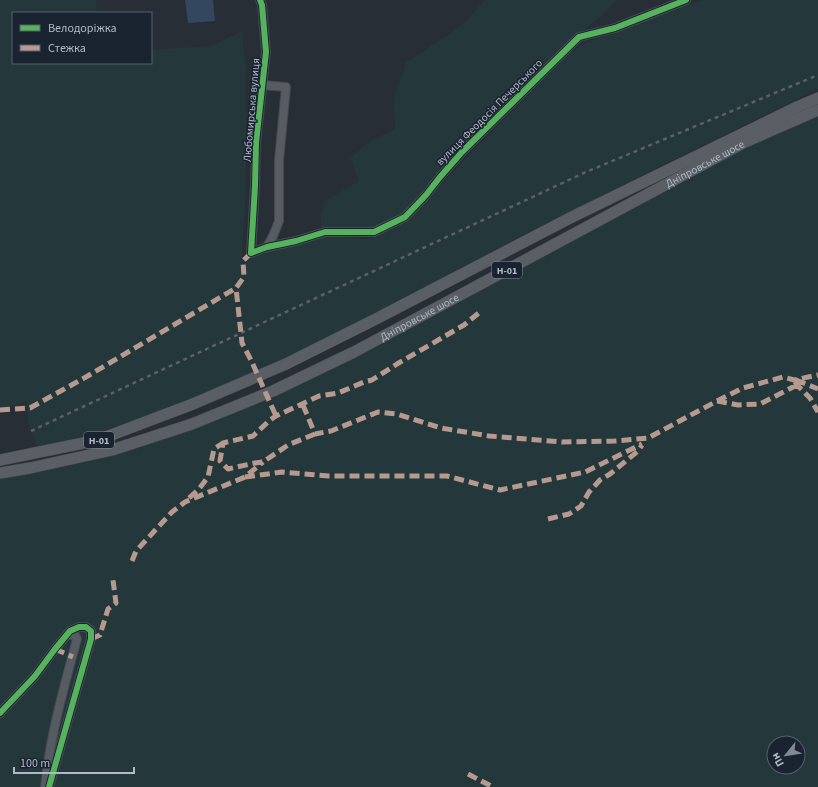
<svg xmlns="http://www.w3.org/2000/svg" width="818" height="787" font-family="'Source Sans 3',sans-serif">
  <rect width="100%" height="100%" fill="#272e35"/>
  <path fill="#24383b" fill-rule="evenodd" d="M0,0H97L96,13H13V63H151V50L211,46L242,31L246,73V185L242,257L328,236L368,239L408,222L459,165L567,55L587,42L701,0H818V89L671,161L512,241L356,324L243,378L193,400L106,430L38,447L28,423L27,401L0,409Z
    M485,0H618L585,30L555,53L404,214L374,228H321V217L324,202L359,181L350,158L372,140L395,129L394,98L406,63L460,27Z
    M818,110V787H0V472L112,450L273,391L745,142ZM774,743H798V767H774Z"/>
  <path fill="#33475f" d="M185,0H213L215,21L188,23Z"/>
  <g fill="none" stroke-linecap="round" stroke-linejoin="round">
    <defs>
      <path id="minor" d="M260,0L262,5L266,52L256,143L255,186L251,253L267,247L296,241L325,232H374L405,217L426,195L440,177L462,152L579,37L615,28L686,0
        M262,85L286,87L279,160V221L273,236L267,247
        M0,713L35,676L55,649L70,631L79,627H86L91,631V639L49,787
        M45,787C50,736 64,687 77,639L75,635H67"/>
      <g id="major">
        <path d="M0,460L98,440L193,404L286,364L374,320L570,218L797,107L818,98"/>
        <path id="s1" d="M0,473L30,468L112,450L192,424L273,391L354,352L745,142L818,110"/>
      </g>
    </defs>
    <use href="#minor" stroke="#454a50" stroke-width="10"/>
    <use href="#major" stroke="#444a52" stroke-width="12"/>
    <use href="#minor" stroke="#575c63" stroke-width="8"/>
    <use href="#major" stroke="#595f65" stroke-width="11"/>
    <path stroke="#5b6066" stroke-width="2.5" stroke-dasharray="4 4" stroke-linecap="butt" d="M31,431L586,172L818,75"/>
    <path stroke="#b69a8f" stroke-width="5" stroke-dasharray="10 5" stroke-linecap="butt" d="M251,253L243,261L244,277L236,288L242,343L251,360L276,416
      M796,380L818,389
      M795,382L797,385L810,398L818,412
      M717,401L738,405L760,404L797,385
      M303,405L315,434L331,431L378,412L397,414L441,428L489,436L562,442L615,441L648,438L717,401L743,388L783,377L794,380L818,375
      M0,410L30,408L86,377L236,288
      M315,434L288,445L263,462L255,463L228,469L220,461L223,443L253,436L270,420L276,416L319,396L338,393L364,382L372,380L397,364L464,325L480,312
      M245,477L282,472L329,476H447L500,490L585,472L642,444
      M189,498L199,489L208,477L214,449L223,443
      M548,519L569,514L581,506L589,492L600,480L610,474L638,451L642,445
      M132,561L136,551L172,512L185,502L245,477L263,462
      M91,639L100,635L108,609L116,603L113,580
      M55,649L73,657
      M468,774L493,787"/>
    <defs>
      <path id="cycleway" d="M260,0L262,5L266,52L256,143L255,186L251,253L267,247L296,241L325,232H374L405,217L426,195L440,177L462,152L579,37L615,28L686,0
        M0,713L35,676L55,649L70,631L79,627H86L91,631V639L49,787"/>
    </defs>
    <use href="#cycleway" stroke="#1a2430" stroke-width="8"/>
    <use href="#cycleway" stroke="#56b35d" stroke-width="6"/>
  </g>
  <g text-anchor="middle" stroke-width="3" stroke-linejoin="round" paint-order="stroke">
    <g fill="#1a2430" stroke="#838d9a" stroke-width="1">
      <rect x="492" y="262" width="30" height="16" rx="3"/>
      <rect x="84" y="432" width="30" height="16" rx="3"/>
    </g>
    <g font-size="10" font-weight="bold" fill="#b0bac7">
      <text x="507" y="274">Н-01</text>
      <text x="99" y="444">Н-01</text>
    </g>
    <g font-size="11" fill="#b0bac7" stroke="#1a2430">
      <text transform="translate(251 110) rotate(-85)" y="4">Любомирська вулиця</text>
      <text transform="translate(489 112) rotate(-45)" y="4">вулиця Феодосія Печерського</text>
      <text dy="4" stroke="none"><textPath href="#s1" startOffset="774">Дніпровське шосе</textPath></text>
      <text dy="4" stroke="none"><textPath href="#s1" startOffset="450">Дніпровське шосе</textPath></text>
    </g>
  </g>
  <rect x="12" y="12" width="140" height="52" fill="#1a2430" stroke="#56606c"/>
  <rect x="20" y="25" width="20" height="6" fill="#56b35d" stroke="#56606c"/>
  <text x="48" y="32" font-size="12" fill="#b0bac7">Велодоріжка</text>
  <rect x="20" y="45" width="20" height="6" fill="#b69a8f" stroke="#56606c"/>
  <text x="48" y="52" font-size="12" fill="#b0bac7">Стежка</text>
  <g transform="translate(786 755) rotate(240)"><circle r="19" fill="#1a2430" stroke="#56606c"/>
  <path d="M0-3L7 15L0 10L-7 15Z" fill="#808994"/>
  <text y="-6" font-size="11" font-weight="bold" text-anchor="middle" fill="#b0bac7">Пн</text>
  </g>
  <path d="M14 767v6h120v-6" fill="none" stroke="#b0bac7" stroke-width="2"/>
  <text x="20" y="767" font-size="12" fill="#b0bac7" stroke="#1a2430" stroke-width="3" paint-order="stroke">100 m</text>
</svg>
